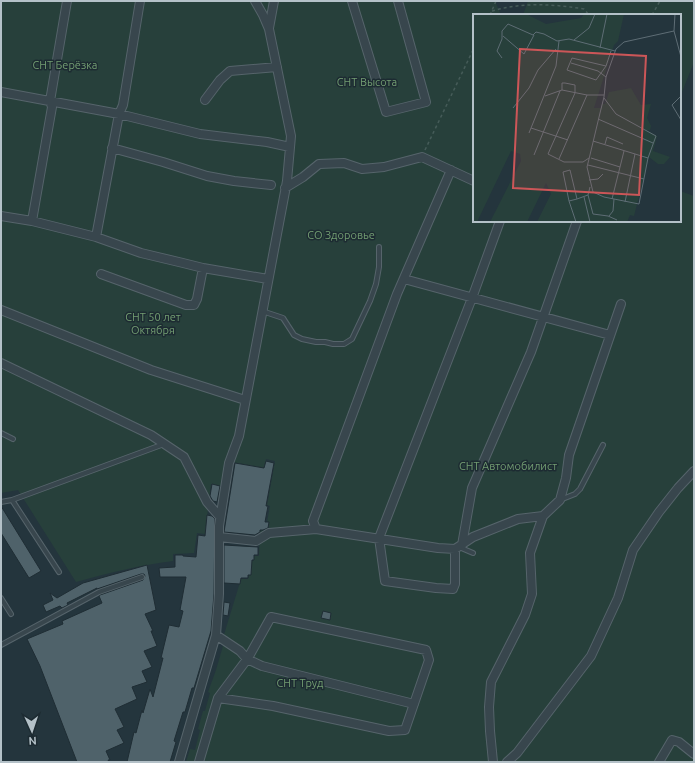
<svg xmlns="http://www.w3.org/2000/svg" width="695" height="763" font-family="Ubuntu,sans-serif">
  <rect width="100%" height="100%" fill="#24353d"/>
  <path fill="#27403b" d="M1,1H495L501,15H474V221H680V191L694,196V762H186L190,749L195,750L200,730L198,729L203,711H205L210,693L208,692L216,670L225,639L223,638L241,579H248L249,575H251V561H253L254,556H259L260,530L268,531L269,523L267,522L270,506L267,505L275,461L266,459L264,468L232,462L227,487L211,484L205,534L197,533L194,553L173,554V561C140,565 108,573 76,582L18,490L1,493Z
    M528,1H694V62L680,97V15H523Z"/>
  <path fill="#4f626a" stroke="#1f2d34" d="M266,461L274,463L266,506H268L265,522H269L268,528L263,530H260V532L255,535L224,532L235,463L264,468Z
    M212,484L220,486L217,502L213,501L210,496Z
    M1,506L41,571L29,578L1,533Z
    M207,515L212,516L215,519L214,594L211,631L194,688H192L185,712H183L174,741L176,742L170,762H127L134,732L136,733L142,710L143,713L150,689L153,697L163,658H161L169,625L179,627L183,611L180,610L186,577H160L159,568L175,567V555H183V556L196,557L198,535L205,536Z
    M224,545L258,547V555H254V560H252L251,575H248V578H241L240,584L224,583Z
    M147,565L156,610L145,614L153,631H151L157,646L144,651L152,667L142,671L147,682L132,687L137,699L115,709L124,727L117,730L124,743L106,751L110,760H108L109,762H77L40,666L27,639L63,624L62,621L102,603L99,596L100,595L143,580L145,576L144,574H141L97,589V588L67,603L68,605L62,608L60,606L46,612L43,605L53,600L50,593L57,598L83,583Z
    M224,602L230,603L228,616L223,615Z
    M323,611L331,613L330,620L321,618Z"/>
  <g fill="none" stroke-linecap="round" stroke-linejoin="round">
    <defs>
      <path id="lane" d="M262,311L283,318L294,335L302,339L316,342H325L333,344H344L352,339L370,301L376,284L379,267V247
        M1,433L13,439
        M12,500L164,444
        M560,500L575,494L580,489L603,445
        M1,502L12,500L59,572
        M459,547L473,553
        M1,598L11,614
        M1,645L99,592L142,577"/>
      <path id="street" d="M352,1L386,112L426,102L398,1
        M269,28L274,1
        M1,92L119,114L200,134L267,142L290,147
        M205,100L220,80L230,71L277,67
        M112,148L163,162L207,176L234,181L271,185
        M285,188L303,177L319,164L344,163L362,169L384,167L422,157L474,181
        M1,216L32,221L96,237L141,253L183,263L203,268L268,279
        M32,221L52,107L50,101L67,1
        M96,237L119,114L123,105L140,1
        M101,274L186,305H194L197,299L203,268
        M404,279L610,335
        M1,310L151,370L245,400
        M1,363L151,435L184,457L207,502L220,517
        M316,529L313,521L397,294L451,170
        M219,537L256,541L269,533L316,529L438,548L455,549L473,537L518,519L543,516
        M462,545L472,488L531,352L577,221
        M455,549V584L453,589L436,588L385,581L379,538L472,298L500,221
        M216,635L240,651L247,659L262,666L414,704
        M179,762L216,635L219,594V526L229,463L239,436L287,181L291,136L269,29L263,15L255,1
        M199,762L218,698L248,658L271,617L426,650L429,660L405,730L389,731L273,706L218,698
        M493,762L490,731L489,707L491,682L525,615L532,594L530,553L543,516L560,500L566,478L569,455L621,304
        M507,762L517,753L591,656L618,598L633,550L659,512L678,488L694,471
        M659,762L672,740L679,742L694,754"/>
    </defs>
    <use href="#lane" stroke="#56646b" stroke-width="6"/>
    <use href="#street" stroke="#56646b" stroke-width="10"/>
    <path stroke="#465c59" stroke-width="1.5" stroke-dasharray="3 3" stroke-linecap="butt" d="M492,11C523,2 553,4 584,9L589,15
      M490,15L496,1
      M652,15L660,1
      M425,150L474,48"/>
    <use href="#lane" stroke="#38464d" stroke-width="4"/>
    <use href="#street" stroke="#38464d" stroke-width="8"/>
  </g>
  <g text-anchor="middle" stroke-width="3" stroke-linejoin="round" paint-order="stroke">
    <g font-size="11" fill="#739e72" stroke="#1d2b32">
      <text x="65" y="69">СНТ Берёзка</text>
      <text x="367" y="86">СНТ Высота</text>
      <text x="341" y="239">СО Здоровье</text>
      <text x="153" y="321">СНТ 50 лет<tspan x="153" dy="13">Октября</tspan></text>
      <text x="508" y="470">СНТ Автомобилист</text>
      <text x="300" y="687">СНТ Труд</text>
    </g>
  </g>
  <g transform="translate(473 14)">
    <rect width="208" height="208" fill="#24353d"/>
    <path d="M0,0H53L73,10L108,4L111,0H151L145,27L141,31L121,94H128L129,90H132L136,78L158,74L168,91L178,90L174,104L178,112L177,116H173L184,122L180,137L197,143L191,150H185L176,143L161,202L157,201L154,208H64L78,180L73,169L54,208H17L48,147L47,140L38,137L4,208H0Z" fill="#27403b"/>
    <path fill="none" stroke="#5e6d75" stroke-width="1" d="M202,0L201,17L208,43M30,22L51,40L61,21M101,26L116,14L122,0M127,34L134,0M29,44L24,37L29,25V17L35,10L60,21L63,18L71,20L84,27L96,25L142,37M98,49L125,57L133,63M133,52L99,44L94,56L123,66L133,52L138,37M89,76V69H92L102,71V79L75,140L91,148H110L116,144M72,82L89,76L114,81H131M208,82L199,91L208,106M131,84L143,100L183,122L175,144M40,94L56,74L65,56L83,35M125,105L180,129M58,114L95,126M56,119L83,52L86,27M120,127L175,144L166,190L131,183L120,178L114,153L116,145L127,99L131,83L133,63L143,35L151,28L201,17M132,130L134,123L150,130M61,141L87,77M118,144L147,153M86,145L114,81M115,151L171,165M116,166L125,165L130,160M115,181L120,200L135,202L144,206M111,183L117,208M104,185L97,156L90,158L96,187L104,185L115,181L117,173M139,185L151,137M96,187L103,208M152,188L162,140M136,202L140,197L141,185"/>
    <path fill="#cc5658" fill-opacity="0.15" stroke="#cc5658" stroke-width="2" d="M47,35L173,42L166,181L40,174Z"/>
    <rect width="208" height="208" fill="none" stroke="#b4c1c8" stroke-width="2"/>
  </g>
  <rect width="695" height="763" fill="none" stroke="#b4c1c8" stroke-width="4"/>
  <g transform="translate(32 731) rotate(177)" stroke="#1d2b32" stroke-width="3" paint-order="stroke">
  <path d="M0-3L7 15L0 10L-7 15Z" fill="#b4c1c8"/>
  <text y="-6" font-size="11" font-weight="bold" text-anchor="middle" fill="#b4c1c8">N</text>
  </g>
</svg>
